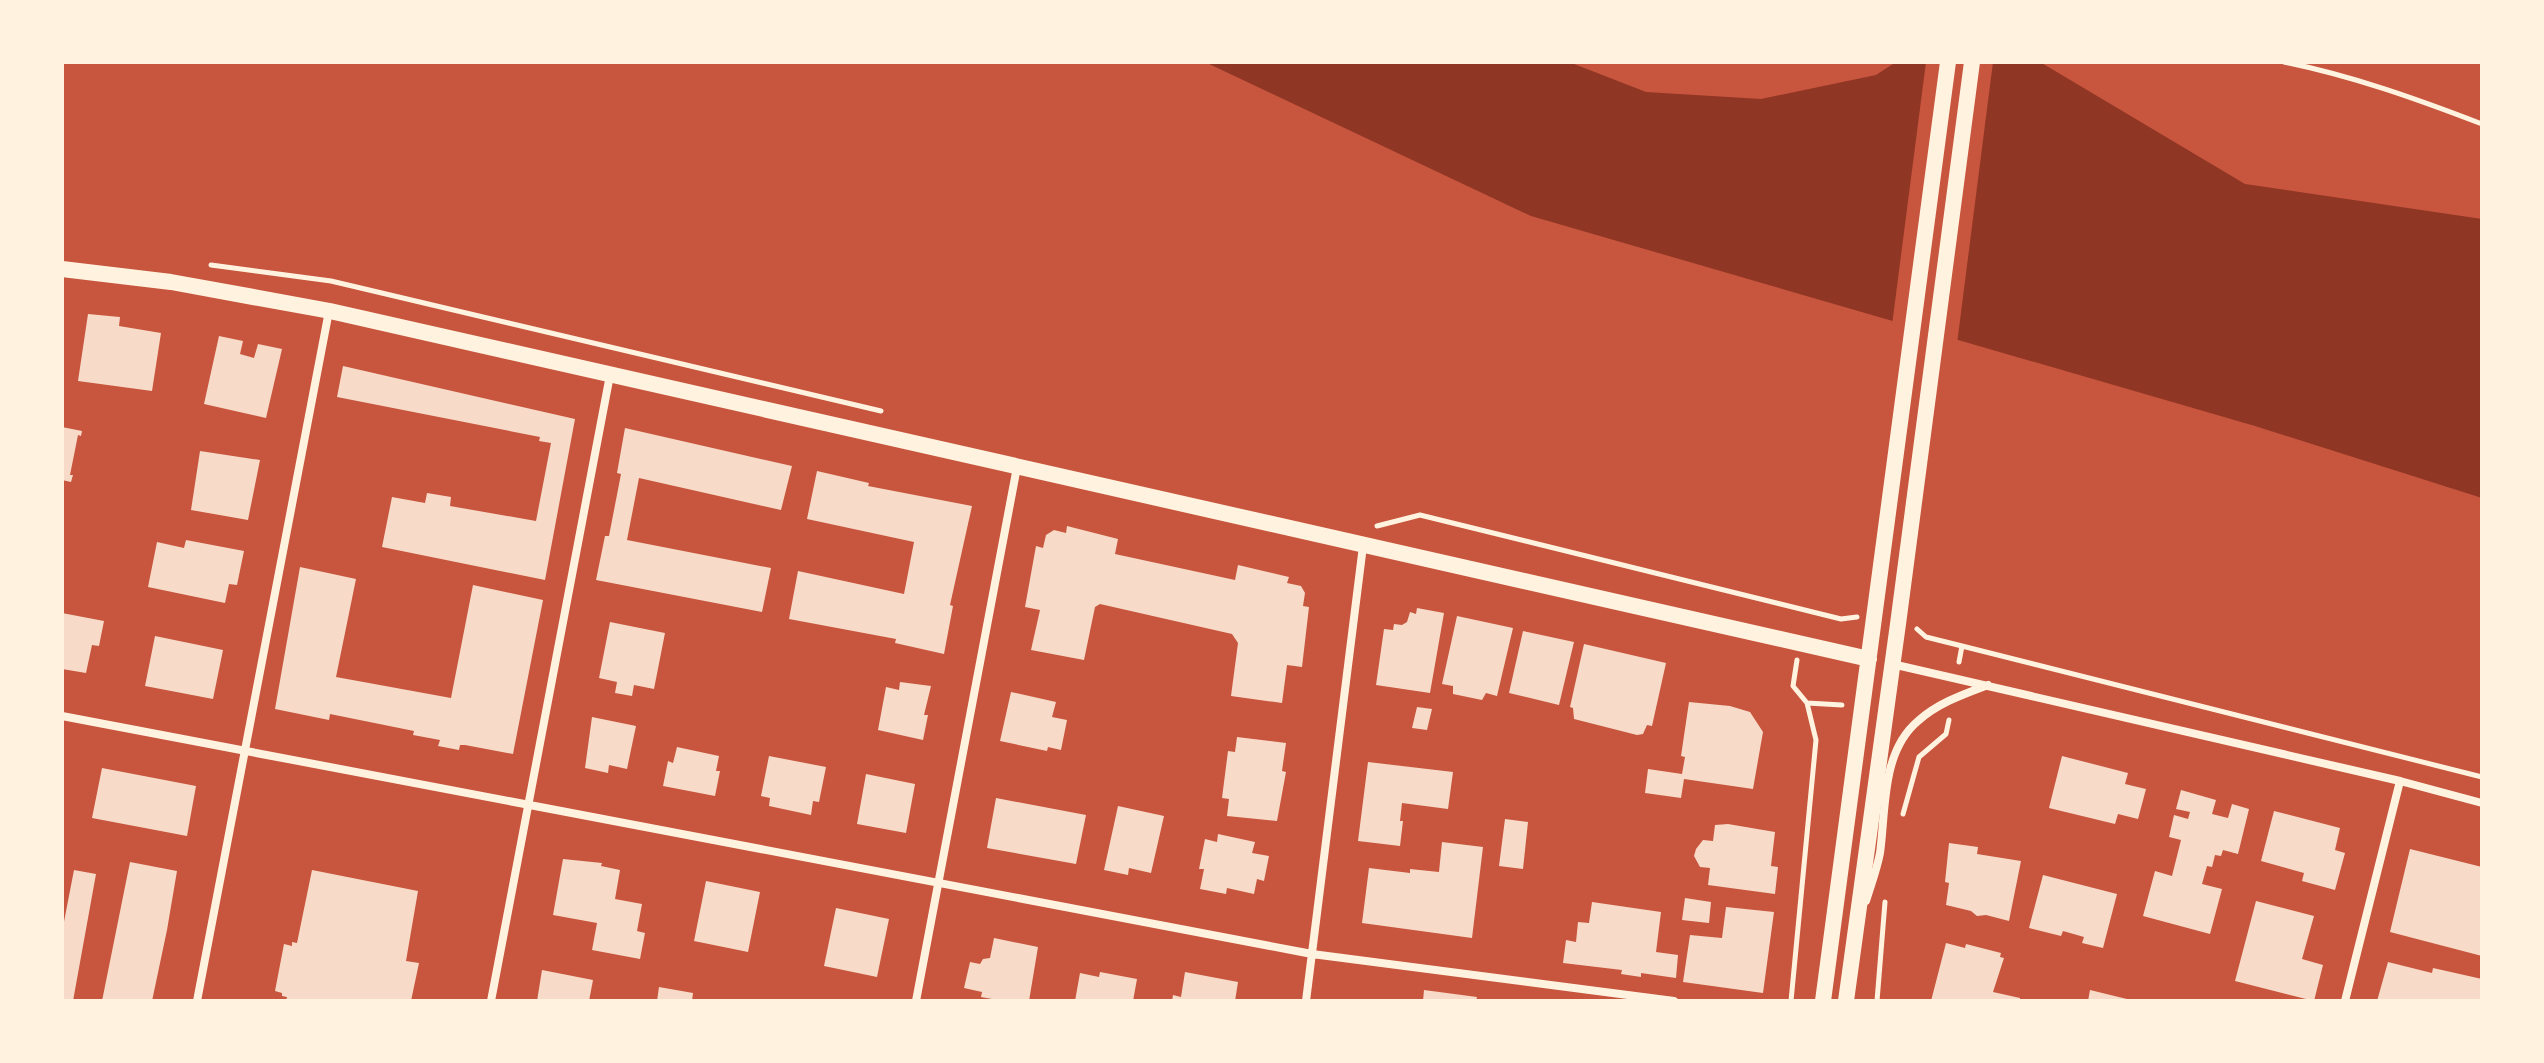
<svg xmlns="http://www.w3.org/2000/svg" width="2544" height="1063" font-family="Rubik,sans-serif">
  <rect width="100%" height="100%" fill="#c8553d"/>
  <path fill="#8f3625" d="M1205,62H1569L1646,92L1761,99L1876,75L1896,62H2040L2245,184L2482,219V498L2255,426L1531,216Z"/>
  <path fill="#c8553d" d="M1926,62H1993L1957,344L1892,325Z"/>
  <path fill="#f7dbc8" d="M88,314L120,317L119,326L161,333L152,391L78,381Z
    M219,336L243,341L240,354L254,358L258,344L282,349L266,418L204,404Z
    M343,366L575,419L545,580L382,547L392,497L425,503L427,493L451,497L450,506L536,521L551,443L539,441L540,437L337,397Z
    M62,427L82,431L81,436L78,435L70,475H73L71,482L62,480Z
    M625,428L792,466L781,510L639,478L627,540L771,568L762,612L596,580L605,536H609L621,474L617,473Z
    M200,451L260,460L248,520L191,510Z
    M817,471L869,483L868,486L972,506L950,605L953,606L944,654L895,643L896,639L789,619L798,571L904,594L914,542L807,519Z
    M1067,526L1118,539L1115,554L1235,580L1238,565L1289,577L1287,583L1301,586L1305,593L1303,606L1309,607L1302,667L1287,665L1282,703L1231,696L1238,643L1232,634L1100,604L1095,607L1084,660L1031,650L1040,610L1025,607L1036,546L1043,548L1046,535L1054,530L1066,533Z
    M186,540L244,551L237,585L229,584L225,603L148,587L157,542L184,548Z
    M300,567L356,579L336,677L451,698L473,585L543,600L513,754L465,745H460L459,750L438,746L440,740L413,735L414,731L330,714L329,720L275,709Z
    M1417,608L1444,613L1430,693L1376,685L1384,629L1393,630L1394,624L1402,625L1407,622L1410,612L1416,614Z
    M62,613L104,621L99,646L92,645L86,673L62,669Z
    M1457,616L1513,628L1497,696L1486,693L1482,700L1453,694V686L1442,684Z
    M610,622L665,633L654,689L634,685L632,696L615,693L617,682L599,678Z
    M1523,631L1574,642L1559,705L1509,693Z
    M155,636L223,650L213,699L145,686Z
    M1584,644L1666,663L1652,726L1647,725L1643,734L1637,735L1574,719L1573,708L1570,707Z
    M900,682L931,686L924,715H928L923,740L878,730L886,687L899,690Z
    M1011,692L1056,702L1052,717L1067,720L1061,750L1048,747L1047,751L1000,741Z
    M1689,702L1730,706L1750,712L1763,732L1753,789L1684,779L1681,798L1645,793L1648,769L1682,774L1685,757L1681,756Z
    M1417,707L1432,709L1427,730L1412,728Z
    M592,717L636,726L627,769L609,765L608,773L585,768Z
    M1237,737L1286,743L1282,771L1286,772L1277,821L1227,816L1229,799L1222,798L1228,751L1235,752Z
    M677,747L719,756L716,771H720L715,796L663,786L668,761L673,763Z
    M769,756L826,767L819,802L813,801L811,815L769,806L770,798L761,796Z
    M2062,756L2128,773L2125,784L2146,789L2138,819L2118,814L2115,824L2049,808Z
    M1368,762L1453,772L1448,809L1402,803L1400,821H1403L1400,846L1358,841Z
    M102,768L196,786L187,836L92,818Z
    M866,774L915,784L906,833L857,824Z
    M2181,790L2216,800L2212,814L2228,818L2232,804L2249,809L2238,854L2223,850L2221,856L2215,855L2212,867L2207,866L2202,884L2222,889L2210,934L2143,916L2155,871L2172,876L2181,840L2169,837L2174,815L2188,819L2190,812L2176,809Z
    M996,798L1086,815L1076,864L987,848Z
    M1118,806L1164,816L1151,873L1129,868L1128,875L1104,870Z
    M2274,811L2340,828L2335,850L2345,853L2335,890L2302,881L2304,873L2261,861Z
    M1505,819L1528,822L1523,869L1499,866Z
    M1728,824L1775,832L1771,866L1778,867L1775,894L1708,885L1710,868L1700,867L1694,856L1696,849L1703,840L1713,841L1715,825Z
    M1218,834L1255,842L1252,853L1269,856L1264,881L1257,879L1254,894L1227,888L1226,894L1200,889L1204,869H1199L1205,839L1217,842Z
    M1442,842L1483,847L1472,938L1362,923L1369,868L1410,873V869L1439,872Z
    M1949,843L1978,847L1977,854L2021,861L2009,921L1986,915L1977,916L1971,911L1946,905L1949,883L1945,882Z
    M2410,849L2482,867V956L2390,932Z
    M563,859L602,863L601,866L620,870L615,899L642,904L637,931L645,933L640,959L592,950L597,923L553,915Z
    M130,862L177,871L167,930L152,1001H102Z
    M74,870L96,874L73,1001H62V932Z
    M312,870L418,891L406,961L419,963L411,1001H286L287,997L282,996V993L275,991L284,944L292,946V942L297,943Z
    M2043,875L2117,894L2103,948L2082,943L2084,937L2063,931L2061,936L2029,928Z
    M706,881L760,892L748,952L694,941Z
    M1685,898L1711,902L1709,923L1682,920Z
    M2256,901L2314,916L2302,959L2323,965L2314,1001L2235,981Z
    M1592,902L1661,912L1656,952L1678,955L1676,978L1641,973V977L1621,974L1622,970L1563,963L1566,940L1576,942L1578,922L1589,923Z
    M1726,907L1774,912L1763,993L1683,982L1690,935L1722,938Z
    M836,908L889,919L877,977L824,966Z
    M994,938L1038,947L1029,1001H992V999L981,997L982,992L964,988L970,962L980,964L983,959L990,958Z
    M1946,943L1965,948L1966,944L2001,953L2000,957L2004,958L1993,992L2020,998V1001H1931Z
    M2388,962L2432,973L2433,968L2482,979V1001H2377Z
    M542,970L593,980L589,1001H537Z
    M1100,972L1137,979L1133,1001H1075L1080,973L1099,977Z
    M1185,972L1238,982L1235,1001H1172L1173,995L1181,997Z
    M659,987L693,993L692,1001H657Z
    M1424,990L1477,997L1476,1001H1423Z
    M2090,990L2131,1000L2130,1001H2088Z"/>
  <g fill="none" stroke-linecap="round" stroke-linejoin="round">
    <path stroke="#fff3e0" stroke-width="5" d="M2284,62C2353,76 2417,99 2482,124
      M211,265L331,281L881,411
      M1377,526L1420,515L1841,619L1857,617
      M1917,629L1926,637L1962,646L1959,662
      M1962,646L2482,777
      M1807,703L1842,705
      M1903,814L1919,757L1946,734L1949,720
      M1791,1001L1816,740L1807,703L1793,686L1797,660
      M1877,1001L1885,902"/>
    <path stroke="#fff3e0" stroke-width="8" d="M1892,664L2400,781L2482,803
      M62,716L1312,954L1674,1001
      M1866,901C1871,885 1877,869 1880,853C1886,810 1881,752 1918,721C1938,703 1964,694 1988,685
      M197,1001L329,311
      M491,1001L610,375
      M916,1001L1017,467
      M1306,1001L1363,546
      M2345,1001L2400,781"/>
    <path stroke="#fff3e0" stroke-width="16" d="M62,269L171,282L330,311L1869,659
      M1823,1001L1948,62
      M1846,1001L1898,624L1972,62"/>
  </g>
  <rect width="2544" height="1063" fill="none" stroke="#fff3e0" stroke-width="128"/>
</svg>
